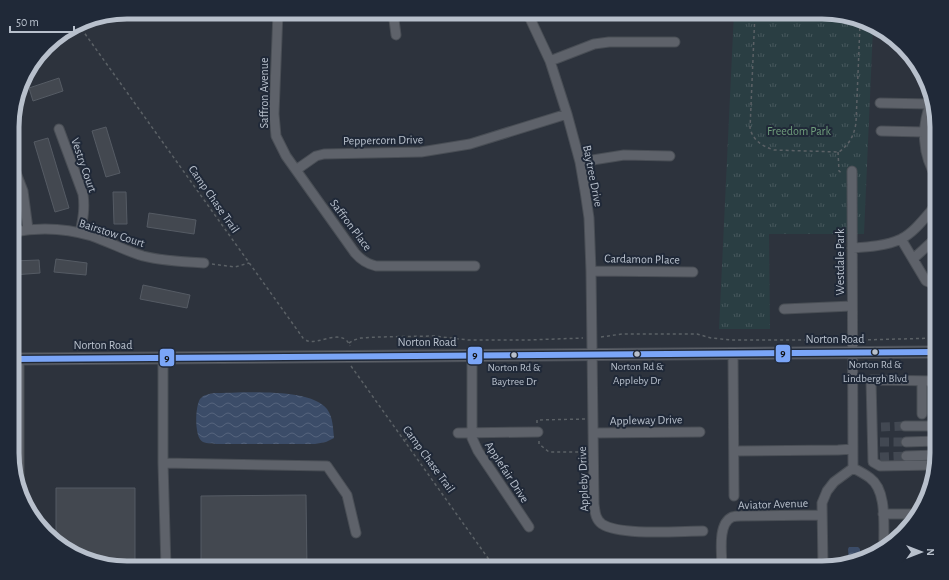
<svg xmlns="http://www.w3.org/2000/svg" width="949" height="580" font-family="'Alegreya Sans',sans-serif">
  <defs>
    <pattern id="park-tufts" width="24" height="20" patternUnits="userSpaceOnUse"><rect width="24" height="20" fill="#2a3e43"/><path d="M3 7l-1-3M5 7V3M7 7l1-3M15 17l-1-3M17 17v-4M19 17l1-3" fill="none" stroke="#47585d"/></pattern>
    <pattern id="water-waves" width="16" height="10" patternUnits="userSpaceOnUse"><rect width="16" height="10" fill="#3b4c68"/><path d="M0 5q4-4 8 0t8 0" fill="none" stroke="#55647c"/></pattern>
  </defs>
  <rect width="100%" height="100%" fill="#2d333d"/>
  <path fill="url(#park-tufts)" d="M734,12H822L873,28L864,234H769L770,329H719Z"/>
  <path fill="url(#water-waves)" d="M214,393C240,393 310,387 327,409C333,417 333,428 334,438L326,442L315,444H216C213,443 207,444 203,442C194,438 195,407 200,399C203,395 209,394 214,393Z
    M849,547H858L860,549V558L849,562L848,549Z"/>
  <path fill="#434850" stroke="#555b64" d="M59,78L63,91L33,101L29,88Z
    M106,127L120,173L106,177L92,131Z
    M48,138L69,208L55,212L34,142Z
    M113,192H126L127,224H114Z
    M149,213L196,220L194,234L147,227Z
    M56,259L87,263L86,275L54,272Z
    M39,260L40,273L13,275V261Z
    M143,285L190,295L187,308L140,299Z
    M56,488H135V568H127L63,549L56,541Z
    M306,495L307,568H201V496Z"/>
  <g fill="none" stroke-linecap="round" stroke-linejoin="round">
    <path stroke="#424852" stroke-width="9" stroke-dasharray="9 4.5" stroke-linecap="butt" d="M881,427L905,426
      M880,442H906
      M880,457L906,456"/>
    <defs>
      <path id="minor" d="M278,12L274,114L276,136L286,156L355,253C361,260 367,264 376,266H475
        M393,12L396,35
        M527,12L550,61L567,114L580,162L585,191L589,218L591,271L594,504C595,511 595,519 602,524C620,536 679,531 703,531
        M550,61L594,44L609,42H675
        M931,102C921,127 922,155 937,178
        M880,103L930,104
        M59,129L83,194C85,208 83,219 80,233
        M881,131L924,132
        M580,162L624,155L670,156
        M13,165L23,191L28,229
        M296,170L316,156L324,154L421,152L470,144L567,114
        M852,171L853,468
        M13,232C39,227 66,228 92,236C109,242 126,251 143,256C163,261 183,262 204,263
        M901,239L926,281L931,283H937
        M852,248C868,247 886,246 901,239C915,232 926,216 937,204
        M913,259L937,237
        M591,271L693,272
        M784,309L852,306
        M733,353L734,496
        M472,355V438L478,451L529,527
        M163,357V463L166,568
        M19,359V483
        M922,381V414
        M905,426H937
        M458,433L538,432
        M593,433L700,432
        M906,442L937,441
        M734,451L838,450L853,449
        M906,456L937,455
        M163,463L327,466L347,495L356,533
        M935,465L880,466L873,462L871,380L937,381
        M853,468C859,471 865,474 870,478C888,491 883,528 884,548
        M883,514H918
        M722,568C722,554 717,524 732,517C735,516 739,516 741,516L822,515
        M823,568L822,503L827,491L834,482L853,468"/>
      <path id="major" d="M13,359L937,352"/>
    </defs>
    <use href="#minor" stroke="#494e55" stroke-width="11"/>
    <use href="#major" stroke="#4b5059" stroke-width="13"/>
    <path stroke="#5b6166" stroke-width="1.5" stroke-dasharray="3 3" stroke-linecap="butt" d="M755,12L750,129C754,141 762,146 774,150L839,152C850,144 854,135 856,123L860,24
      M78,24L303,338C304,339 307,341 308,341C318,345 343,327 350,346
      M838,152L839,171L843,174
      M212,264L235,267L249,263
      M601,337L622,334H697L711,338L732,340H844
      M862,340L937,338
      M349,343L354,340L361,338L377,337L434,336L468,340H528L583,338
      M351,366L495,568
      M537,423V420L585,419
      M405,440L413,434
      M539,441V444L549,452H581"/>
    <use href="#minor" stroke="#5e626a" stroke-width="9"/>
    <use href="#major" stroke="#60646b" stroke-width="11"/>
    <defs>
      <path id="bus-1" d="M13,359L937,352"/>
    </defs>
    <use href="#bus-1" stroke="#202938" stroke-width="9"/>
    <use href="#bus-1" stroke="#7aa5f7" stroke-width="6"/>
  </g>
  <g fill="#b8c0cc" stroke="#202938" stroke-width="1.5">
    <circle cx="875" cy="352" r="3.5"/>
    <circle cx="637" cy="354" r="3.5"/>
    <circle cx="514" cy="355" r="3.5"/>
  </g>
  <g text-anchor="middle" stroke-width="4" stroke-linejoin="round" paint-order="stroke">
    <g font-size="11" fill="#b8c0cc" stroke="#202938">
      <text x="875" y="368">Norton Rd &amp;<tspan x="875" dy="14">Lindbergh Blvd</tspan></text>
      <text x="637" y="370">Norton Rd &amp;<tspan x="637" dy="14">Appleby Dr</tspan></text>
      <text x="514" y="371">Norton Rd &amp;<tspan x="514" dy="14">Baytree Dr</tspan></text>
    </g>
    <g font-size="12" fill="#b8c0cc" stroke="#202938">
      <text transform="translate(264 93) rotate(-90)" y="4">Saffron Avenue</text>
      <text transform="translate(383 140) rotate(-1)" y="4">Peppercorn Drive</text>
      <text transform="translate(84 165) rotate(71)" y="4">Vestry Court</text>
      <text transform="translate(593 176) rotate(79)" y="4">Baytree Drive</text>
      <text transform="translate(214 199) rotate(55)" y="4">Camp Chase Trail</text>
      <text transform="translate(351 225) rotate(53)" y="4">Saffron Place</text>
      <text transform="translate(112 233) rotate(18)" y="4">Bairstow Court</text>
      <text transform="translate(642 259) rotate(1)" y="4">Cardamon Place</text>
      <text transform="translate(840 262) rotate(-90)" y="4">Westdale Park</text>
      <text x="835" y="343">Norton Road</text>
      <text x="427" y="346">Norton Road</text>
      <text x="103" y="349">Norton Road</text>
      <text transform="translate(646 420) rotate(-1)" y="4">Appleway Drive</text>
      <text transform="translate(429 459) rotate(54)" y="4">Camp Chase Trail</text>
      <text transform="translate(507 472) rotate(57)" y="4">Applefair Drive</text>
      <text transform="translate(583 479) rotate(-92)" y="4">Appleby Drive</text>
      <text transform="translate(773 504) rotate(-2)" y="4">Aviator Avenue</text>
    </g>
    <g font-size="12" fill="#6f9d7b" stroke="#202938">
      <text x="799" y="135">Freedom Park</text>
    </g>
  </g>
  <path d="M0 0H949V580H0ZM127 19H822A108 108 0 0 1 930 127V453A108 108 0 0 1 822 561H127A108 108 0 0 1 19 453V127A108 108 0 0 1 127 19Z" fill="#202938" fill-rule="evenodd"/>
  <path fill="none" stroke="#b8c0cc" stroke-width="5" d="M127 19H822A108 108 0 0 1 930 127V453A108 108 0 0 1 822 561H127A108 108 0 0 1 19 453V127A108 108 0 0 1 127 19Z"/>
  <g stroke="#202938" stroke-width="1.5">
    <rect x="775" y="344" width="16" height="19" rx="4" fill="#7aa5f7"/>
    <rect x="467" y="346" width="16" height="19" rx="4" fill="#7aa5f7"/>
    <rect x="159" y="348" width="16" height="19" rx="4" fill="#7aa5f7"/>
  </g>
  <g font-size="11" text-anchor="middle" font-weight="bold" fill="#111">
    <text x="783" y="357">9</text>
    <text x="475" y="359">9</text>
    <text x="167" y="362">9</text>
  </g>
  <g transform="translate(921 552) rotate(90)" stroke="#202938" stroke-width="3" paint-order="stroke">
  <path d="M0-3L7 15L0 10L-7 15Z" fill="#b8c0cc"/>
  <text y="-6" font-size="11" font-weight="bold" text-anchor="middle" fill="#b8c0cc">N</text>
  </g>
  <path d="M10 26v6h64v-6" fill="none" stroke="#b8c0cc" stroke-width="2"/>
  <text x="16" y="26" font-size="12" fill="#b8c0cc" stroke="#202938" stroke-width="3" paint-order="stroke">50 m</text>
</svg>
